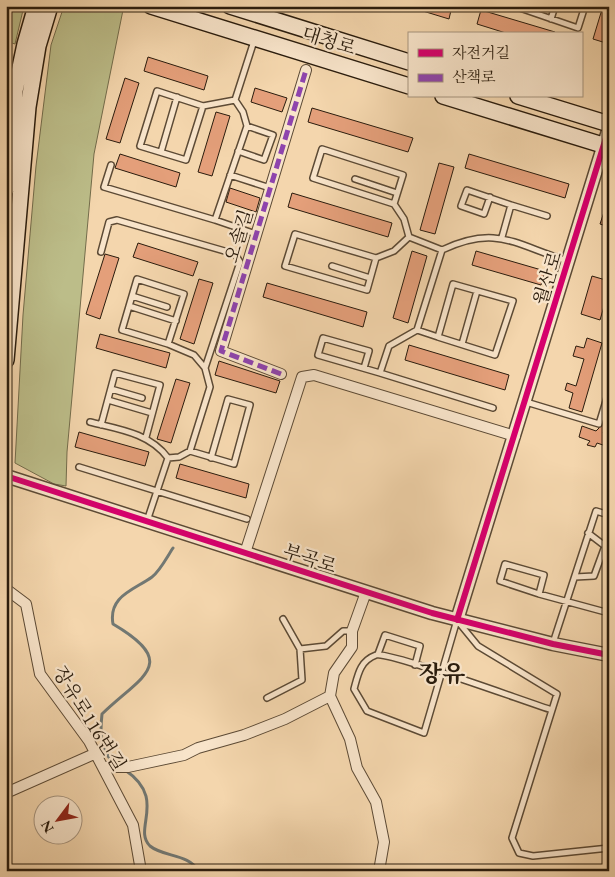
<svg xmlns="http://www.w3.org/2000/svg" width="615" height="877" font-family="'EB Garamond','Noto Serif KR',serif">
  <rect width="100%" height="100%" fill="#f4d6ad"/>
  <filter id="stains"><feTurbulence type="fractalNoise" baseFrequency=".004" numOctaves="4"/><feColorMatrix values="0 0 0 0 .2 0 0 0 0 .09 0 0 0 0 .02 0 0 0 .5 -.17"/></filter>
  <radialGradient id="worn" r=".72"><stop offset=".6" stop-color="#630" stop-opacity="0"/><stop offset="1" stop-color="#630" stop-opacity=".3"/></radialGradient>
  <path fill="#bcbd89" stroke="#736c4b" d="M6,6H24L15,44L6,41Z
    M64,6H112L123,10L94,154L67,452L66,486L54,484L15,463L23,315L36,166L51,45Z"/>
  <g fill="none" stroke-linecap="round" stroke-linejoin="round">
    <path stroke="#727873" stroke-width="3" d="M116,764C99,752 100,733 102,714C141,676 181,664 113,624C108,596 134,590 152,577C160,571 167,557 173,548
      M125,770C168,799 132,829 150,846C163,857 190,854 198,871"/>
  </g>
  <path fill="#e49f7a" stroke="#2a1c0d" d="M413,6H452L449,19L413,8Z
    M603,6H609V34L606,43L593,39Z
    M481,10L555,32L554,34H509L477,24Z
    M148,57L208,76L204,90L144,71Z
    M125,78L139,83L120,143L106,139Z
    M255,88L287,98L282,112L251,102Z
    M312,108L413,138L408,152L308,122Z
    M216,112L230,116L212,176L198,172Z
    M120,154L180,173L176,187L115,168Z
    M469,154L569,184L565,198L465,168Z
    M439,163L454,167L435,234L420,230Z
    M230,188L260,198L256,212L226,202Z
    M292,193L392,223L388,237L288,207Z
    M607,203L609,204V227L600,224Z
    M138,243L198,262L193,276L133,257Z
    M412,251L427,256L408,323L393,318Z
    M476,251L545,271L541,285L472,265Z
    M105,254L119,258L100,319L86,314Z
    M592,276L609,281V304L605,303L600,320L581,314Z
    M199,279L213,283L194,344L180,339Z
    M267,283L367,312L363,327L263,297Z
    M100,334L170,353L166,368L96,348Z
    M587,338L602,343L582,412L569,408L573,393L565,390L567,383L576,386L584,359L573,356L576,346L584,348Z
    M409,345L509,375L505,390L405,360Z
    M219,361L280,381L276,393L215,375Z
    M176,379L190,383L171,443L157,439Z
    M604,423L608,425L603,433L609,435V447L597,443L595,447L587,445L590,441L579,437L582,426L596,431Z
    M79,432L149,452L145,466L75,447Z
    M180,464L249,484L246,498L176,478Z"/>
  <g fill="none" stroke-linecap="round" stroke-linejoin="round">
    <defs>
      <path id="service" d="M514,6L578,28L585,6
        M547,6L554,9
        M551,19L555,6
        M203,106L186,160L140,146L157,91L203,106L235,100L254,41
        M238,151L264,160L273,135L247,126
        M161,152L177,97
        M111,165L104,187L215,220L247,126L243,112L235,100
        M230,175L267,187
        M355,179L397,193
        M490,197L484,214L461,206L467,190L511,205
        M394,204L313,178L322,149L403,175L394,204L404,219L409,237L442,250
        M215,220L253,233
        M502,237L511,205L547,216
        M101,252L109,222L117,220L235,254L240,262L205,368L210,387L190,451L179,457L168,458L147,521
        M376,258L367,290L285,266L295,234L376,258L394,251L409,237
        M332,266L370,278
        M453,284L513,301L495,355L438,337Z
        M132,296L167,307
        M129,306L176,321
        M417,330L389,346L380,373L493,408
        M438,337L417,330L442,250C497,224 515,245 568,261
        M168,344L122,330L137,279L184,294L168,344L194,355L205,368
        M462,344L477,291
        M364,368L369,351L323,338L318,355L380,373
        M111,389L142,398
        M108,400L152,413
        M526,402L599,424L609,391
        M90,422C118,429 150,433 168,458
        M101,425L115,373L160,385L146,437
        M190,451L234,464L250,405L228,399L211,458
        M79,467L247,519
        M505,564L544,575L539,594L500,581Z
        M575,577L594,576L605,546L588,533
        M539,594L609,613
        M283,619L300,649L326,646L343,631H352
        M457,620L424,733L367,711L354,689C358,674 360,661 376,655C388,651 529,703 552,710
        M460,624L478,646L557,694L512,838L519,853L533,856L609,848
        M553,643L596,511L609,515
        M378,654L385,635L420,646L415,665
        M267,698L302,680L300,649"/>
      <path id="minor" d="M281,374L221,351L306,70
        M245,553L302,377L314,375L515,436
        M6,589L26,604L40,674L89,741L133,825L141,871
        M366,592L352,631V647L334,673L330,696L350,739L357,768L376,802L384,842L379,871
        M103,767H128L184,755L198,748L244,735L285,719L330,696
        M6,793L94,754"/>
      <path id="tertiary" d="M6,476L432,613L553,644L609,655
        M457,620L609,128"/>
      <path id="secondary" d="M151,6L409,86
        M230,6L409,62
        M443,96L609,147
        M518,96L609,124
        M6,189L15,91L25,44L36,6
        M6,360L28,107L38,46L50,6"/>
    </defs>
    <use href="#service" stroke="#5c4a35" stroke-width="8"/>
    <use href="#minor" stroke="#5c4a35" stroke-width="12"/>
    <use href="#tertiary" stroke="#5c4a35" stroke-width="15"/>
    <use href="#secondary" stroke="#2a1c0d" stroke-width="18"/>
    <use href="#service" stroke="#f8e4ca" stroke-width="5"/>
    <use href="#minor" stroke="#f8e4ca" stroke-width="10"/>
    <use href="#tertiary" stroke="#f8e4ca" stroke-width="12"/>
    <use href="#secondary" stroke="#f8e4ca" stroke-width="15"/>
    <path stroke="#8e44ad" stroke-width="5" stroke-dasharray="10 5" stroke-linecap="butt" d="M281,374L221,351L306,70"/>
    <defs>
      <path id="cycleway" d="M6,476L432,613L553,644L609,655
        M457,620L609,128"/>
    </defs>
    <use href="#cycleway" stroke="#f8e4ca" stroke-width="9"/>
    <use href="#cycleway" stroke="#d6006c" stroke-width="6"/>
  </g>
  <g text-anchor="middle" stroke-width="4.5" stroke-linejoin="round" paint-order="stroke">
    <g font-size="19" fill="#2a1c0d" stroke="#f8e4ca">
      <text transform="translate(329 40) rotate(17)" y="7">대청로</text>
      <text transform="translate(238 236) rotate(-73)" y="7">오솔길</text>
      <text transform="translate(547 278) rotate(-73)" y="7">월산로</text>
      <text transform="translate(310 558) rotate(18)" y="7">부곡로</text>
      <text transform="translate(90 718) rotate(58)" y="7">장유로116번길</text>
    </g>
    <g font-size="24" font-weight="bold" fill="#2a1c0d" stroke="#f8e4ca">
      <text x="442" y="682">장유</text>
    </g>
  </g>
  <rect width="615" height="877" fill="none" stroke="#f4d6ad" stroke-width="25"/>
  <rect x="8" y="8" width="600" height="862" fill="none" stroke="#2a1c0d" stroke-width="2.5"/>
  <rect x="12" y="12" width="590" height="852" fill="none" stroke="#2a1c0d"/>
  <rect x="408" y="32" width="175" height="65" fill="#f8e4ca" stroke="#a6947e"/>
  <rect x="418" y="49" width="25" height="8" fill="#d6006c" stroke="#a6947e"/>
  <text x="452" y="58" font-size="15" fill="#2a1c0d">자전거길</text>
  <rect x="418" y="74" width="25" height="8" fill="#8e44ad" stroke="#a6947e"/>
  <text x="452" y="82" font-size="15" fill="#2a1c0d">산책로</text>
  <g transform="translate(58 820) rotate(238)"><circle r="24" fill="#f8e4ca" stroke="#a6947e"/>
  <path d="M0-4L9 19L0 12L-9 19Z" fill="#8f2418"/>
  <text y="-8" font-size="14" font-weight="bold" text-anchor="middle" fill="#2a1c0d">N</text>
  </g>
  <rect width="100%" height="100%" filter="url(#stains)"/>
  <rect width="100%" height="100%" fill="url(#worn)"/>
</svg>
